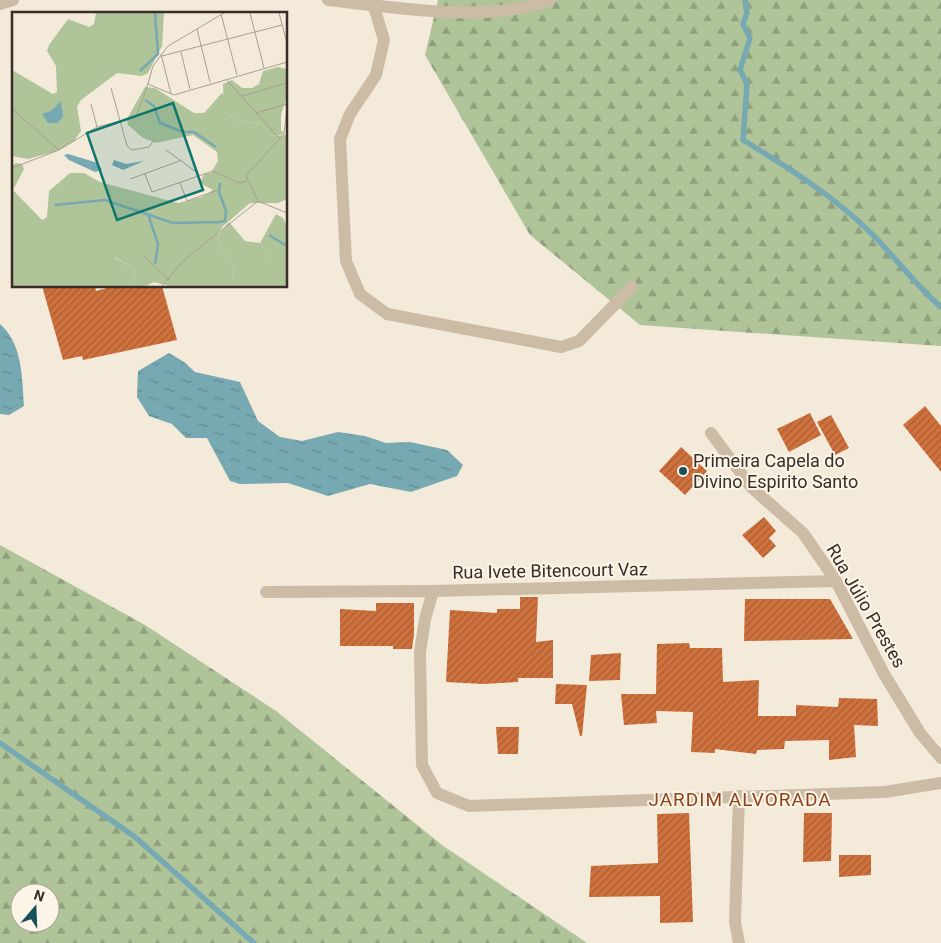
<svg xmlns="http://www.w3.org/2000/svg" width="941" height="943" font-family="Roboto,sans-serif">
  <defs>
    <pattern id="forest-firs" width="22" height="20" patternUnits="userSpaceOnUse" patternTransform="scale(1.25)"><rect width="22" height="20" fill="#b0c499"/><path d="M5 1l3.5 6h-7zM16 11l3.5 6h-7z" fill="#90a07d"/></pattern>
    <pattern id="water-ripples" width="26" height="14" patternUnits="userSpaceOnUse" patternTransform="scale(1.25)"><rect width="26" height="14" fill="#77a9b3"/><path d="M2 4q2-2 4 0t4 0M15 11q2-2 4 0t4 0" fill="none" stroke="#638a92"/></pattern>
    <pattern id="building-hatch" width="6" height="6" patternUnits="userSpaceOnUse" patternTransform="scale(1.25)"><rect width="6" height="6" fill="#cf713d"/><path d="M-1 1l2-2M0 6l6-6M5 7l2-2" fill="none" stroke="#a95d33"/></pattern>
  </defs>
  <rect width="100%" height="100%" fill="#f3eada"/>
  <path fill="url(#forest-firs)" fill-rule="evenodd" d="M438,0H941V346L640,325L530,235L425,55Z
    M0,545L145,625L276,711L442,845L587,943H0ZM20,893H50V923H20Z"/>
  <path fill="url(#water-ripples)" d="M0,324C23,344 22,379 24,406L9,415L0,414Z
    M169,353L184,362L195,372L240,382L258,421L280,437L302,441L338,432L365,436L386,443L410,442L447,450L463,465L457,476L411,492L370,484L328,496L288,483L240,484L230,481L207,438H186L172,424L149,416L137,397L138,371Z"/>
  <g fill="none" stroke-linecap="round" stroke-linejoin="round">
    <path stroke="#77a9b3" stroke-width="5.5" d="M745,0L747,13L743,24L750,38L740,70L747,84L743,140C789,168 834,196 873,235C896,258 916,286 941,307
      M0,743L135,837L254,943"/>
  </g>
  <path fill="url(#building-hatch)" d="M42,286H95L96,291L114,286H162L177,340L83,360L82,356L63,360Z
    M925,406L941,426V472L903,425Z
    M810,413L821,435L789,452L777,429Z
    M831,415L849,448L835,455L817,422Z
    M681,447L707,471L685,495L659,471Z
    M764,517L776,531L769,538L776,546L763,558L742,535Z
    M520,597H538L536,642L553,640V678H518V682L483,684L446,682L450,610L497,613V609H520Z
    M745,599H830L853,639L744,641Z
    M376,603H414V634L412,649H393V646H340V609L376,611Z
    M689,643L690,648H722L723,682L759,680L758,716H796V705L838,707L839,698L877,699L878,726L854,725L856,757L829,760V740L785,741L784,749L757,750L756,754L715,749V753L691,752L693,712L656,711L657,723L624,725L621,694H656L657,644Z
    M621,653L620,680L589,681L591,655Z
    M556,684L587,685L582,736H580L572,704H555Z
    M496,727H519L518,754H498Z
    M689,813L693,922L660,923V896L589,897L591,866L658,863L657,814Z
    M804,813H832L831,861L803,862Z
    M839,855H871V875L839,877Z"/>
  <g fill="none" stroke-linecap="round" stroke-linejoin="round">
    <path stroke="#cdbca5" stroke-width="12" d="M328,0C394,7 488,24 550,0
      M372,0L384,40L376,75L350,114L340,139L346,261L360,294L387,314L561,347L579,341L632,287
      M0,4L13,0
      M711,433L751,487L803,533L836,581L884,674L920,733L941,758
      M433,591L425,619L420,652L422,765L437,793L469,806L885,792L941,783
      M266,592L433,591L836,581
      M739,796L735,922L739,943"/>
  </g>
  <circle fill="#19505c" stroke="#fbf4e7" stroke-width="2" cx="683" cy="471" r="5"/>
  <g text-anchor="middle" stroke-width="4" stroke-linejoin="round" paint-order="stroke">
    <g font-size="18" fill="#382e27" stroke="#fbf4e7" text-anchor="start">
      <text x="693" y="467">Primeira Capela do<tspan x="693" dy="21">Divino Espirito Santo</tspan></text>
    </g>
    <g font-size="18" fill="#382e27" stroke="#fbf4e7">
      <text transform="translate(550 571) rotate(-1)" y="6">Rua Ivete Bitencourt Vaz</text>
      <text transform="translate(866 606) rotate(60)" y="6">Rua Júlio Prestes</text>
    </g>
    <g font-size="19" letter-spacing="1" fill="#8d431a" stroke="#fbf4e7">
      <text x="740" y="806">JARDIM ALVORADA</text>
    </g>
  </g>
  <g transform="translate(12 12)">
    <rect width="275" height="275" fill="#f3eada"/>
    <path d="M84,1H152L150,34L136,61L130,64L105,61L69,88L65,95L69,119L62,129L45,139L16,147L0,144V58L41,82L45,80L44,54L35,39L37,33L56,7L77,15L82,12ZM266,55L275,57V86L269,102V118L273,122L260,124L249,112L226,109L212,100L211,72L220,68L230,76H240L247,72L251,59ZM217,210L233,229L248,231L259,247L275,249V274H222L221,249L207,233L206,223ZM101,245L124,257L118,274H104Z" fill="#b0c499"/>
    <path d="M133,75L143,76L182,101H192L210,81L213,85L212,100L226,109L249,112L260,124L275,123V187L266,191H238L210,215L206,223L207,233L221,249L222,274H157L142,270L134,274H118L124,257L102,245L104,274H0V154L4,151L10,152L12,157L1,178L30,208L35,205L37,179L58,161H72L88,170L166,191L190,185L201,178L188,171L192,162L199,161L206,149L205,140L181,123L144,131L131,126L116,113L115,107ZM264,202L271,206L275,214V249L270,250L259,247L248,231Z" fill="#b0c499"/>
    <path d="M49,89L51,105L45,111H36L30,102L39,99ZM56,142L86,151L90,158L83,160L57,148L52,143ZM102,148L114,152L132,149L111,158L100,153Z" fill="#77a9b3"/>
    <path fill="none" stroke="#77a9b3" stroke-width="2.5" d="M128,59L146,42L143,1M133,88L142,94L148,111L171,120H182L204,135M43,193L93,188L161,211L207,210L213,209L214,199L207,180L208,171M136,202L146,232L143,252M257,223L275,234"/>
    <path fill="none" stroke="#a89f92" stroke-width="1" d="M238,1L252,56M267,1L275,31M209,2L225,63M185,17L198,70M169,40L178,77M149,42L159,82M150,44L270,13M214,67L267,126M136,72L162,83L275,50M135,75L141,54L156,34L212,1M99,76L115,134L120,138L137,135L142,128M230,84L275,71M79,92L85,115M0,97L47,138M244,101L275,92M272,121L275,99M154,138L187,162M0,156L47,138L85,115L124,105L135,75M133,162L140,180L201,159L227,171L235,169M118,167L170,148M168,171L175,189L206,178M246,189L234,164L272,122M246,189L275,201M132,244L157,268M150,274L172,248L246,189"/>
    <path fill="#0f766e" fill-opacity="0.15" stroke="#0f766e" stroke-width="2.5" d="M161,91L191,178L105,208L75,121Z"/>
    <rect width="275" height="275" fill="none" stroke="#382e27" stroke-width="2.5"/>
  </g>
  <g transform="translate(35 908) rotate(19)"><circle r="24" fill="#fbf4e7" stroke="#ada59a"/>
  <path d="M0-4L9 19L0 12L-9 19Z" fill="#19505c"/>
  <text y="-8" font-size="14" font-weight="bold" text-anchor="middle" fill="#382e27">N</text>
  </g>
</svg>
